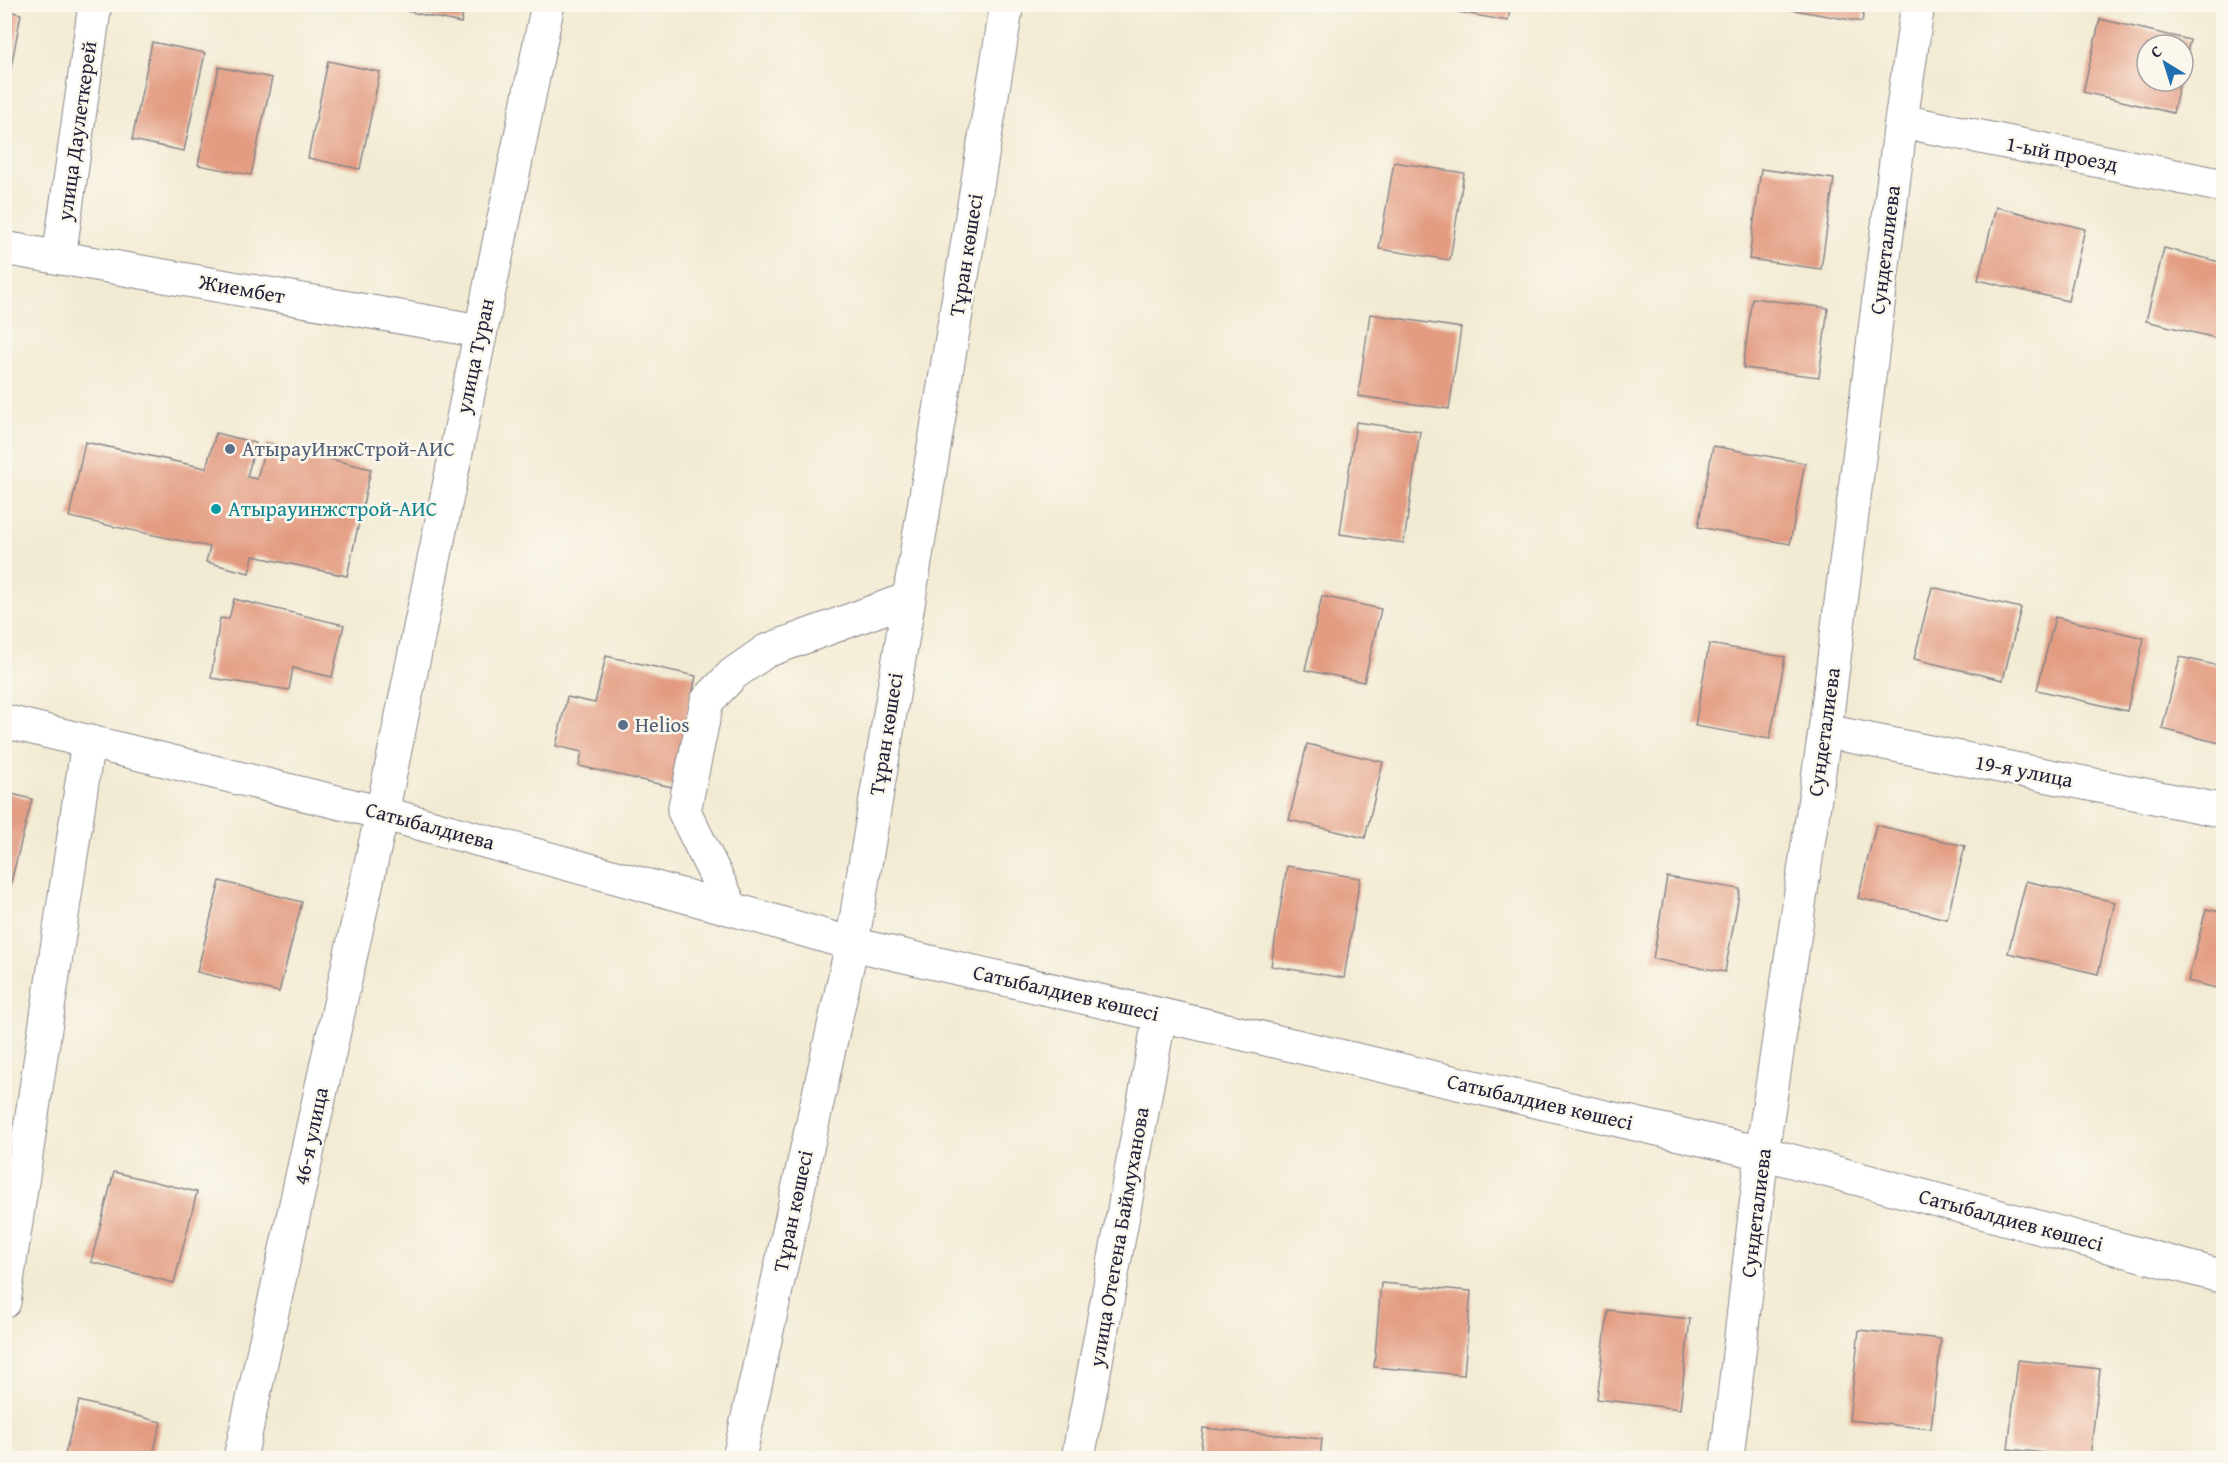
<svg xmlns="http://www.w3.org/2000/svg" width="2228" height="1463" font-family="'Gentium Book Plus',serif">
  <rect width="100%" height="100%" fill="#fbf7ec"/>
  <filter id="ink" filterUnits="userSpaceOnUse"><feTurbulence type="fractalNoise" baseFrequency=".0167" numOctaves="2"/><feDisplacementMap in="SourceGraphic" scale="12" xChannelSelector="R" yChannelSelector="G"/><feConvolveMatrix kernelMatrix="1 2 1 2 8 2 1 2 1" color-interpolation-filters="sRGB"/></filter>
  <filter id="wash" filterUnits="userSpaceOnUse"><feTurbulence type="fractalNoise" baseFrequency=".008" numOctaves="4" result="noise"/><feDisplacementMap in="SourceGraphic" scale="24" xChannelSelector="R" yChannelSelector="G"/><feGaussianBlur stdDeviation="1.35" result="paint"/><feColorMatrix in="noise" values="0 0 0 0 0 0 0 0 0 0 0 0 0 0 0 0 0 1.4 0 .05"/><feComposite in="paint" operator="in"/></filter>
  <g filter="url(#wash)">
    <rect width="100%" height="100%" fill="#f2ebd4"/>
    <g id="blocks">
      <path fill="#e39c82" d="M408,4H465L461,23L406,11Z
        M1413,4H1511L1508,21Z
        M1760,4H1865L1862,22Z
        M4,10L21,14L6,94H4Z
        M2100,19L2190,40L2184,66L2183,45H2147V81H2180L2173,113L2083,92Z
        M152,42L205,53L184,151L132,140Z
        M328,61L380,72L360,169L308,158Z
        M219,67L272,78L251,175L198,165Z
        M1394,162L1464,173L1450,260L1379,249Z
        M1761,169L1834,179L1821,269L1749,259Z
        M1996,207L2085,229L2068,301L1978,280Z
        M2164,248L2224,263V340L2146,321Z
        M1752,298L1828,308L1819,377L1743,368Z
        M1370,314L1461,328L1449,409L1358,396Z
        M1356,422L1420,431L1404,543L1340,534Z
        M216,433L256,443L247,477L257,479L266,443L371,469L347,576L253,556L249,573L206,562L210,547L69,517L85,442L206,468Z
        M1713,446L1805,463L1790,544L1698,527Z
        M1932,587L2021,608L2003,680L1914,659Z
        M1322,596L1381,609L1364,682L1305,670Z
        M234,599L344,625L332,677L293,668L289,690L211,678L220,618L229,619Z
        M2055,617L2144,638L2127,711L2037,690Z
        M1709,644L1785,657L1770,739L1695,726Z
        M606,656L696,676L672,787L579,766L582,752L556,746L567,697L595,703Z
        M2180,657L2224,667V744L2162,729Z
        M1307,744L1383,762L1365,838L1289,820Z
        M4,792L32,799L9,890L4,889Z
        M1876,825L1965,846L1947,919L1858,898Z
        M1287,866L1360,878L1344,978L1271,966Z
        M1667,877L1740,889L1725,972L1653,959Z
        M220,881L302,902L279,992L197,972Z
        M2026,881L2115,902L2098,974L2008,953Z
        M2206,909L2224,913V990L2188,981Z
        M114,1172L197,1192L174,1283L91,1262Z
        M1381,1283L1471,1291L1464,1375L1374,1367Z
        M1608,1310L1690,1319L1680,1409L1597,1399Z
        M1859,1330L1941,1339L1931,1429L1849,1420Z
        M2018,1360L2100,1369L2090,1458L2008,1449Z
        M79,1401L161,1422L152,1458H64Z
        M1203,1428L1322,1439L1320,1458H1200Z"/>
    </g>
  </g>
  <g filter="url(#ink)">
    <use href="#blocks" fill-opacity="0" stroke="#8a8688" stroke-width="1.5"/>
    <g fill="none" stroke-linecap="round" stroke-linejoin="round">
      <defs>
        <path id="minor" d="M1901,121L2224,186
          M4,248L480,331
          M59,258L95,4
          M4,721L382,813L732,909L852,944L739,1458
          M1825,731L2224,811
          M732,909L684,811L707,701L733,674L766,651L908,599
          M4,1302L88,742
          M240,1458L382,813L548,4
          M1078,1458L1160,1015
          M1727,1458L1762,1153L1825,731L1901,121L1918,4"/>
        <path id="major" d="M1007,4L852,944L1762,1153L2224,1277"/>
      </defs>
      <use href="#minor" stroke="#8a8688" stroke-width="35"/>
      <use href="#major" stroke="#8a8688" stroke-width="35"/>
      <use href="#minor" stroke="#fff" stroke-width="33"/>
      <use href="#major" stroke="#fff" stroke-width="33"/>
    </g>
  </g>
  <g fill="#5c6f8a" stroke="#fbf7ec" stroke-width="2">
    <circle cx="230" cy="449" r="6"/>
    <circle cx="623" cy="725" r="6"/>
  </g>
  <circle fill="#0f9aa8" stroke="#fbf7ec" stroke-width="2" cx="216" cy="509" r="6"/>
  <g text-anchor="middle" stroke-width="5" stroke-linejoin="round" paint-order="stroke">
    <g font-size="21" fill="#22223b" stroke="#fbf7ec">
      <text transform="translate(77 131) rotate(-82)" y="7">улица Даулеткерей</text>
      <text transform="translate(2062 154) rotate(11)" y="7">1-ый проезд</text>
      <text transform="translate(1885 250) rotate(-83)" y="7">Сундеталиева</text>
      <text transform="translate(966 255) rotate(-81)" y="7">Тұран көшесі</text>
      <text transform="translate(242 289) rotate(10)" y="7">Жиембет</text>
      <text transform="translate(475 356) rotate(-78)" y="7">улица Туран</text>
      <text transform="translate(1824 732) rotate(-82)" y="7">Сундеталиева</text>
      <text transform="translate(886 734) rotate(-81)" y="7">Тұран көшесі</text>
      <text transform="translate(2024 771) rotate(11)" y="7">19-я улица</text>
      <text transform="translate(430 826) rotate(15)" y="7">Сатыбалдиева</text>
      <text transform="translate(1066 993) rotate(13)" y="7">Сатыбалдиев көшесі</text>
      <text transform="translate(1540 1102) rotate(13)" y="7">Сатыбалдиев көшесі</text>
      <text transform="translate(311 1136) rotate(-78)" y="7">46-я улица</text>
      <text transform="translate(793 1211) rotate(-78)" y="7">Тұран көшесі</text>
      <text transform="translate(1756 1213) rotate(-83)" y="7">Сундеталиева</text>
      <text transform="translate(2011 1220) rotate(15)" y="7">Сатыбалдиев көшесі</text>
      <text transform="translate(1119 1237) rotate(-80)" y="7">улица Отегена Баймуханова</text>
    </g>
    <g font-size="21" fill="#4e5e75" stroke="#fbf7ec" text-anchor="start">
      <text x="242" y="456">АтырауИнжСтрой-АИС</text>
      <text x="635" y="732">Helios</text>
    </g>
    <g font-size="21" fill="#0d838f" stroke="#fbf7ec" text-anchor="start">
      <text x="228" y="516">Атырауинжстрой-АИС</text>
    </g>
  </g>
  <rect width="2228" height="1463" fill="none" stroke="#fbf7ec" stroke-width="24"/>
  <g transform="translate(2165 63) rotate(322)"><circle r="28" fill="#fbf7ec" stroke="#a4a2a5" stroke-width="1.5"/>
  <path d="M0-4.5L10 22L0 15L-10 22Z" fill="#1f6fb2"/>
  <text y="-9" font-size="16" font-weight="bold" text-anchor="middle" fill="#22223b">С</text>
  </g>
</svg>
